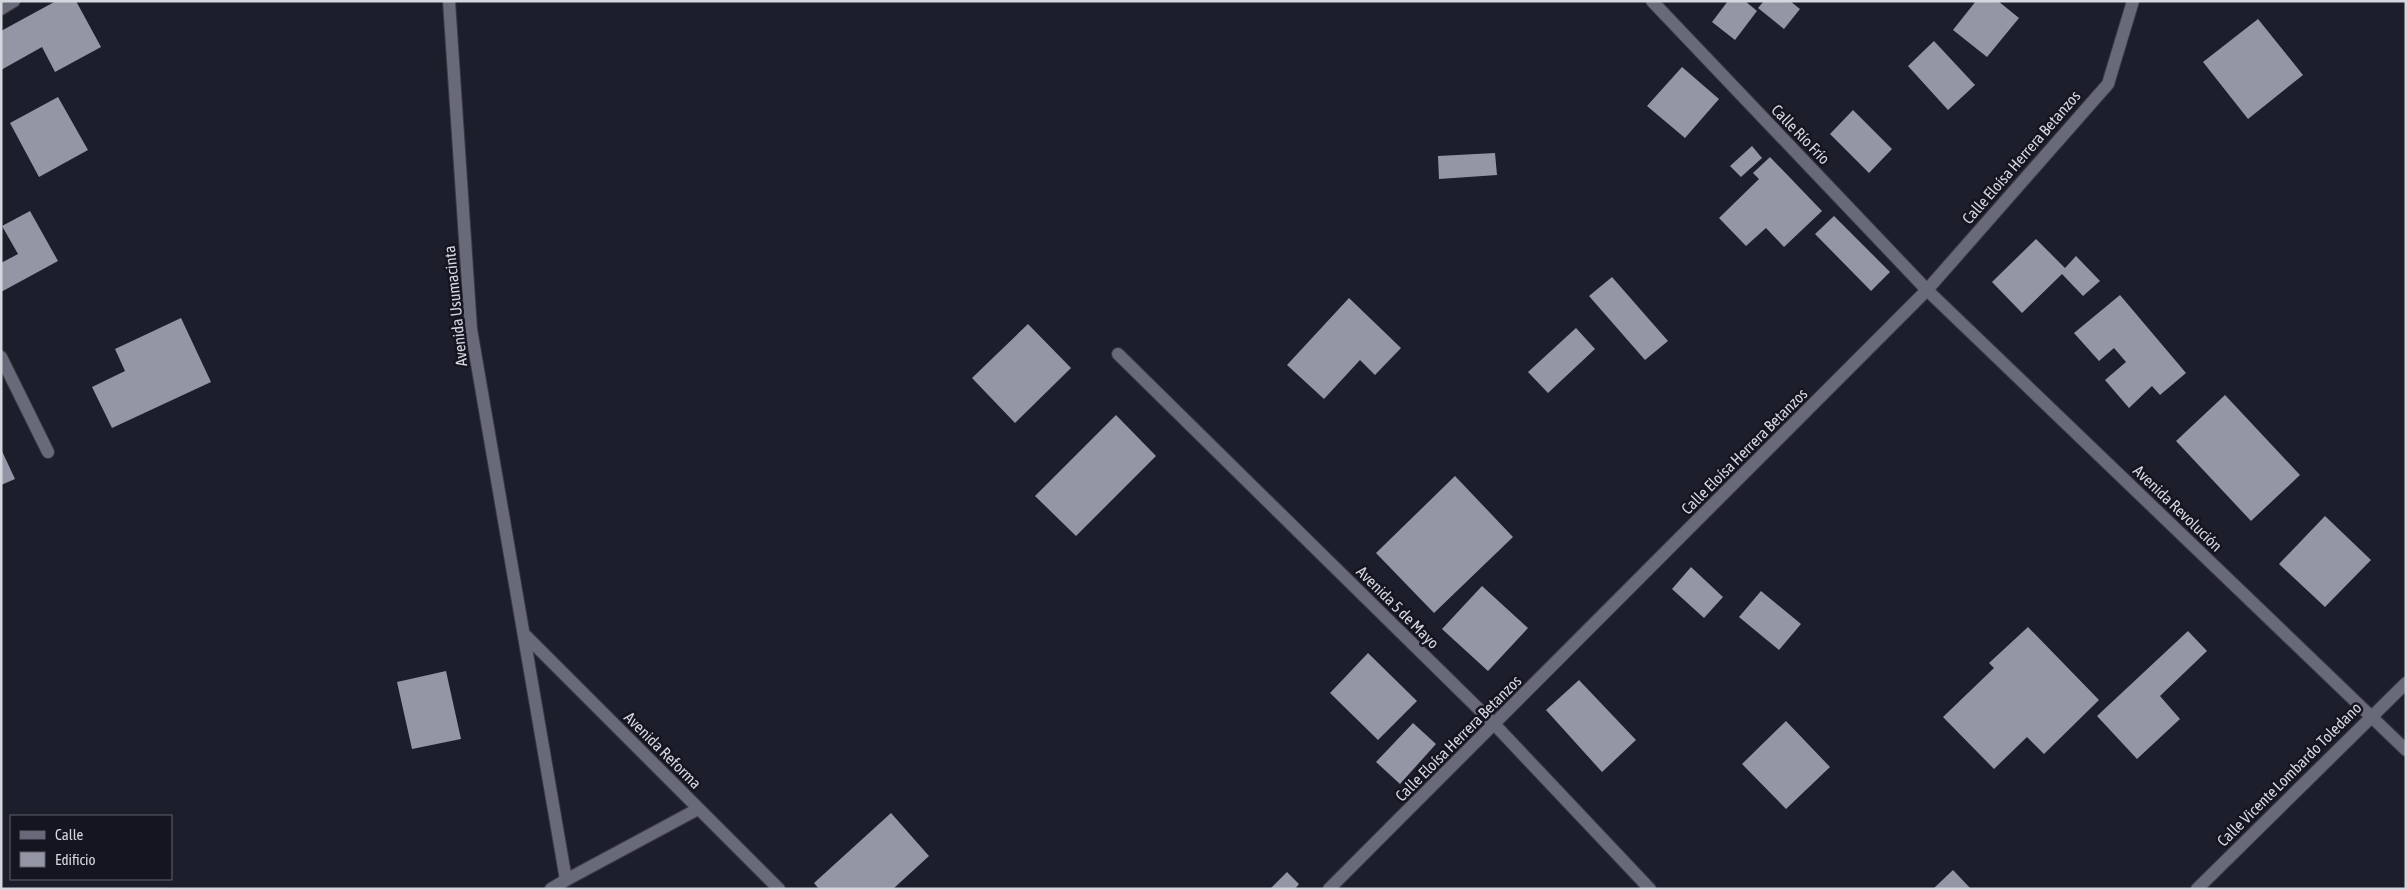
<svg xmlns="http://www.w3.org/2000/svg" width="2407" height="890" font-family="'Asap Condensed',sans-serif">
  <rect width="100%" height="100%" fill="#1d1e2b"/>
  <path fill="#9496a6" d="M56,1H76L101,47L55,72L42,47L1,70V31Z
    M1728,1H1745L1757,11L1735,40L1712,22Z
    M1764,1H1790L1800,9L1784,29L1758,8Z
    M1976,1H1998L2019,18L1987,57L1953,30Z
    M2258,19L2303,75L2248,119L2203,62Z
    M1934,41L1975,85L1948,110L1908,66Z
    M1682,67L1719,99L1685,138L1647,106Z
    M58,97L88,150L39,177L10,123Z
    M1853,110L1892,149L1869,173L1830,134Z
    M1752,146L1762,158L1741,177L1730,166Z
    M1495,153L1497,175L1439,179L1438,156Z
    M1770,157L1822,211L1784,247L1766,228L1746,246L1719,218L1759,179L1753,173Z
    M30,211L58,261L1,292V263L18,254L2,226Z
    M1834,216L1890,272L1871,291L1815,234Z
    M2036,239L2065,268L2076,256L2100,281L2083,296L2062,274L2022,313L1992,282Z
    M1612,277L1668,341L1645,360L1589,296Z
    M2120,295L2186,373L2160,395L2152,386L2129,408L2105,380L2126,362L2114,348L2099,361L2074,333Z
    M1349,298L1401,348L1375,375L1360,360L1324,399L1287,365Z
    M181,318L211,382L112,428L92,387L125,371L115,349Z
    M1028,324L1071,368L1015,423L972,378Z
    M1576,328L1595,349L1548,393L1528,372Z
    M2225,395L2300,475L2251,521L2176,441Z
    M1116,415L1156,456L1076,536L1035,496Z
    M1,449L15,479L1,485Z
    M1455,476L1513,537L1434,613L1376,553Z
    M2325,516L2371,560L2325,607L2279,564Z
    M1691,567L1723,597L1704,618L1672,589Z
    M1482,586L1528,628L1488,671L1442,629Z
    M1761,591L1801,624L1779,650L1739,617Z
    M2028,627L2099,700L2044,754L2027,737L1994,769L1943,717L1994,668L1989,663Z
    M2188,631L2207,651L2160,696L2180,719L2137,759L2097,716Z
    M1368,653L1417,701L1378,740L1330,693Z
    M446,671L461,739L412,749L397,682Z
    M1579,680L1636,740L1602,772L1546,710Z
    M1786,721L1830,767L1786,809L1742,764Z
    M1413,723L1436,744L1400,784L1376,762Z
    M891,813L929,856L893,889H819L814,883Z
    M1953,870L1971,889H1933Z
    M1287,872L1299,884L1295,889H1270Z"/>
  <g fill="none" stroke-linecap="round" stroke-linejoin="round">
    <defs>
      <path id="minor" d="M449,1L471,329L566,880L551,889
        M1652,1L1927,290L2406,750
        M1,9L14,1
        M1118,354L1495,725L1650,889
        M1,357L48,452
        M524,634L779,889
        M566,880L698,809
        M1329,889L1927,290L2108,84L2133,1
        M2197,889L2406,683"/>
    </defs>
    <use href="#minor" stroke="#393a44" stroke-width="14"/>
    <use href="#minor" stroke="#686a79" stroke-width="12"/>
  </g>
  <g text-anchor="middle" stroke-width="5" stroke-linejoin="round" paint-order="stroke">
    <g font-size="16" fill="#d5d7df" stroke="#141521">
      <text transform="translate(1801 134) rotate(46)" y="6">Calle Río Frío</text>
      <text transform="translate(2021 157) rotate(-49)" y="6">Calle Eloísa Herrera Betanzos</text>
      <text transform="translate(455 306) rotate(-96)" y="6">Avenida Usumacinta</text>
      <text transform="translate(1744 451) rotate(-45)" y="6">Calle Eloísa Herrera Betanzos</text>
      <text transform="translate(2178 508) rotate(44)" y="6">Avenida Revolución</text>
      <text transform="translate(1398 607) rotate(45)" y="6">Avenida 5 de Mayo</text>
      <text transform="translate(1458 738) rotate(-45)" y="6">Calle Eloísa Herrera Betanzos</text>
      <text transform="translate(663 750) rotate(45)" y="6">Avenida Reforma</text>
      <text transform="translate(2289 774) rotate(-45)" y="6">Calle Vicente Lombardo Toledano</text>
    </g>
  </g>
  <rect width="2407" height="890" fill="none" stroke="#d5d7df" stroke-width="5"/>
  <rect x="10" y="815" width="162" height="65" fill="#141521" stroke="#61636d"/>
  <rect x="20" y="831" width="25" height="8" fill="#686a79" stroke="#61636d"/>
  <text x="55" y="840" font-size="15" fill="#d5d7df">Calle</text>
  <rect x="20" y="852" width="25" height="15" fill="#9496a6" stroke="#61636d"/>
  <text x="55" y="865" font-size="15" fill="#d5d7df">Edificio</text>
</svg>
